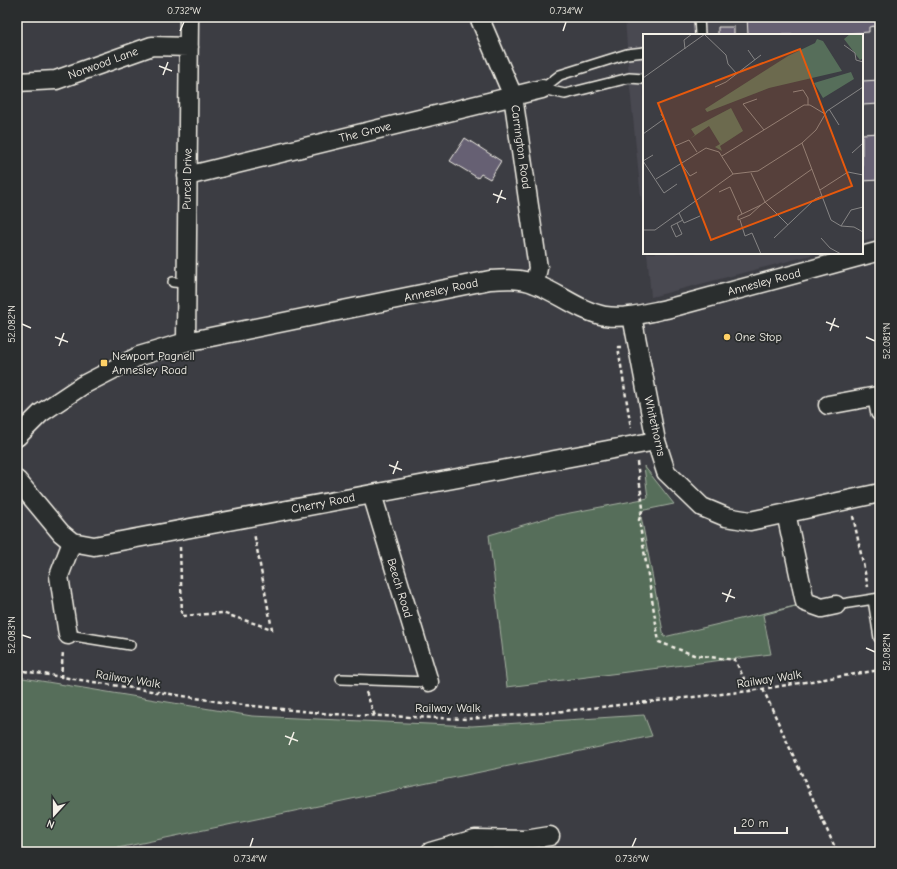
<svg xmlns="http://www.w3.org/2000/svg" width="897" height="869" font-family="'Comic Neue',sans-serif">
  <rect width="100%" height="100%" fill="#3c3d43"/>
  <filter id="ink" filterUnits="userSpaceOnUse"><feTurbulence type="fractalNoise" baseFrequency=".025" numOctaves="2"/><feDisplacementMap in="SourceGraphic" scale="8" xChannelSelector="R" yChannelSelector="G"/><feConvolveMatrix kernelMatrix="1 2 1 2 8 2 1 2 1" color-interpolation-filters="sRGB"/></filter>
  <g filter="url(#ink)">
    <path fill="#494851" d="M625,17H880V237L862,242V35H644V227L629,78Z
      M647,253H819L651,297Z"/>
    <path fill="#566e5a" stroke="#a5b0a1" d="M644,466L674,504L640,511L664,637L799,605L763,615L771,654L507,687L489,535L554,516L648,498Z
      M17,677L252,716L472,726L644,715L652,736L99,852H46L17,849Z"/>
    <path fill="#666173" stroke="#f4f1e8" d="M747,17H854V19L880,17V31H875L874,26L869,27V32L831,35H748Z
      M718,27H734V35H718Z
      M880,80V104L862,105V81Z
      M880,133V180L862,181V134Z
      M465,138L501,161L490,179L481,174L478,178L450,161Z"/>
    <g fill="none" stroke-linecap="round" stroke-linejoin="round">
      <defs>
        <path id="service" d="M699,17L700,35
          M542,89L560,75L627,54L644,52
          M542,89L565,94L629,78L644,79
          M173,282L186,283
          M873,599L879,638
          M836,605L880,598
          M68,635L130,645
          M341,679L429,682"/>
        <path id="minor" d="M479,17L513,96L538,268L535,283
          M17,82L56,80L152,46L189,47
          M187,176L542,89
          M632,316L656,441L666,472L702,507L726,517L750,521L880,493
          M186,342L189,17
          M828,405L877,396L880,412
          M17,437L41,413L83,385L139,356L186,342L490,280C505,279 521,278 535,284C559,293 579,311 605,316C625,319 646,313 666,309L880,251
          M17,480L61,533L72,542L94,546L656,441
          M372,494L429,682
          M786,513L805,602L822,608L836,605
          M68,635L59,576L72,542
          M430,852L475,839L525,840L550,836"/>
      </defs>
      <use href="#service" stroke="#f4f1e8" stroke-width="12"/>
      <use href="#minor" stroke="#f4f1e8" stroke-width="21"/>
      <path stroke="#f4f1e8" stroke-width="2.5" stroke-dasharray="4 3" stroke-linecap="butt" d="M621,347H618L631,428
        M637,462L643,508L639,520L659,642L694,655L735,660L750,691
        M853,516L868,587
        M180,547L182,616L222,613L272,629L254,533
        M17,670L234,704L331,714L466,719L555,712L750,691L880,670
        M61,678L63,651
        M763,689L837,852
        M366,692L375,716"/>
      <use href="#service" stroke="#2a2d2e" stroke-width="9"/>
      <use href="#minor" stroke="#2a2d2e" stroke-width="18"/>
    </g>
  </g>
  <path fill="none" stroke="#f4f1e8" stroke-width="1.5" d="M180,31L184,22M563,31L566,22M159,66L172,71M163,75L168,62M493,194L506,199M497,203L502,190M826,322L839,327M22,324L31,328M830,331L835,318M55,337L68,342M866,337L875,341M59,346L64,333M389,465L402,470M393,474L398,461M722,593L735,598M726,602L731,589M22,635L31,638M866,648L875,652M285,736L298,741M289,745L294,732M250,847L253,838M632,847L636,838"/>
  <g fill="#ffd166" stroke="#2a2d2e" stroke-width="1.5">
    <circle cx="727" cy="337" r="4"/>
    <rect x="100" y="359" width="8" height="8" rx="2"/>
  </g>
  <g text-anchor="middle" stroke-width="3.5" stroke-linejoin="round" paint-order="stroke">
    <g font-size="12" fill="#f4f1e8" stroke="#2a2d2e">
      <text transform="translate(103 63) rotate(-20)" y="4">Norwood Lane</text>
      <text transform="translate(365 132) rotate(-14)" y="4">The Grove</text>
      <text transform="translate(521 147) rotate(82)" y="4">Carrington Road</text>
      <text transform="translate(187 179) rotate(-89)" y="4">Purcel Drive</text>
      <text transform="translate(764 282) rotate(-15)" y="4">Annesley Road</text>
      <text transform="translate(441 290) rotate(-12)" y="4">Annesley Road</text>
      <text transform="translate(655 426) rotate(77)" y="4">Whitethorns</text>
      <text transform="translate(323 503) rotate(-11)" y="4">Cherry Road</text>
      <text transform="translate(400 588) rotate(73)" y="4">Beech Road</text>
      <text transform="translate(128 679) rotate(9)" y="4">Railway Walk</text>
      <text transform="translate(769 679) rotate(-9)" y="4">Railway Walk</text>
      <text x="448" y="712">Railway Walk</text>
    </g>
    <g font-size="12" fill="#f4f1e8" stroke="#2a2d2e" text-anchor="start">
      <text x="735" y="341">One Stop</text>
      <text x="112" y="360">Newport Pagnell<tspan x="112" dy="14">Annesley Road</tspan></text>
    </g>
  </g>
  <g transform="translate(643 34)">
    <rect width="220" height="220" fill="#3c3d43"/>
    <path d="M207,0H220V24L217,26L201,5ZM174,5L180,7L199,37L126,54L64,78L62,75L145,22L172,9ZM208,38L211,45L180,64L171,49ZM88,74L100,97L77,112L79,117L72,113L77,110L66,92L47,105L52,101L48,95Z" fill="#566e5a"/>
    <path fill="none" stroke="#868585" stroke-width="1" d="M61,0L83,21L85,30L94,40M201,11L212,19L213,26L220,28M42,15L41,6L49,0M105,16L112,26M0,44L62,0M72,53L83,48L118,21M150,58L160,56L165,64V71M114,65L100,70L121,96M186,75L196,91M0,100L21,85L18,80M159,109L188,186L198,192L211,193L220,198M32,112L46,106L54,118M209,119L220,109M10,121L0,127L21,159L34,150M79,122L161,71H167L182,80M38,129L47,142L54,138M108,139L122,168L145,191M13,145L63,114L76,118L90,140M177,156L205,138L220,141M76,158L87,153L99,180M118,171L107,181L95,186V182L118,171L169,135M36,179L41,189L57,182M97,186L102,202L109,199L118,220M34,189L39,200L33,203L28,192L40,186M198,192L208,176L220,173M0,196H12L90,140L115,137L159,109L173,96L184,77L220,53M131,204L172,165L179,162M178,204L187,214L198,220"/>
    <path fill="#e8590c" fill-opacity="0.15" stroke="#e8590c" stroke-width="2" d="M157,15L209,152L68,206L15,69Z"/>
    <rect width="220" height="220" fill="none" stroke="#f4f1e8" stroke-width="2"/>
  </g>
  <rect width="897" height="869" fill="none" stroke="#2a2d2e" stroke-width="44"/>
  <g transform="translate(54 815) rotate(201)" stroke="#2a2d2e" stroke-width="3" paint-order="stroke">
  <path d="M0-3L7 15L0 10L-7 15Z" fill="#f4f1e8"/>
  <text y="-6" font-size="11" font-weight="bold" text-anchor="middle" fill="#f4f1e8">N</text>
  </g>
  <path d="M735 827v6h52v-6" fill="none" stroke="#f4f1e8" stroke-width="2"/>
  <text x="741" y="827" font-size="12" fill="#f4f1e8" stroke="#2a2d2e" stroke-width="3" paint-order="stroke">20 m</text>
  <rect x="22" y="22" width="853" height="825" fill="none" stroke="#f4f1e8" stroke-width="1.5"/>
  <g font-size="10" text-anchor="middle" fill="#f4f1e8">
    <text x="184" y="14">0.732°W</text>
    <text x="566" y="14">0.734°W</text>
    <text transform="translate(11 324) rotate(-90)" y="4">52.082°N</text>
    <text transform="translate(886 341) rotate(-90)" y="4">52.081°N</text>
    <text transform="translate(11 635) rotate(-90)" y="4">52.083°N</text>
    <text transform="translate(886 652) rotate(-90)" y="4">52.082°N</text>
    <text x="250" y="862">0.734°W</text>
    <text x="632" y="862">0.736°W</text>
  </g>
</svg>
